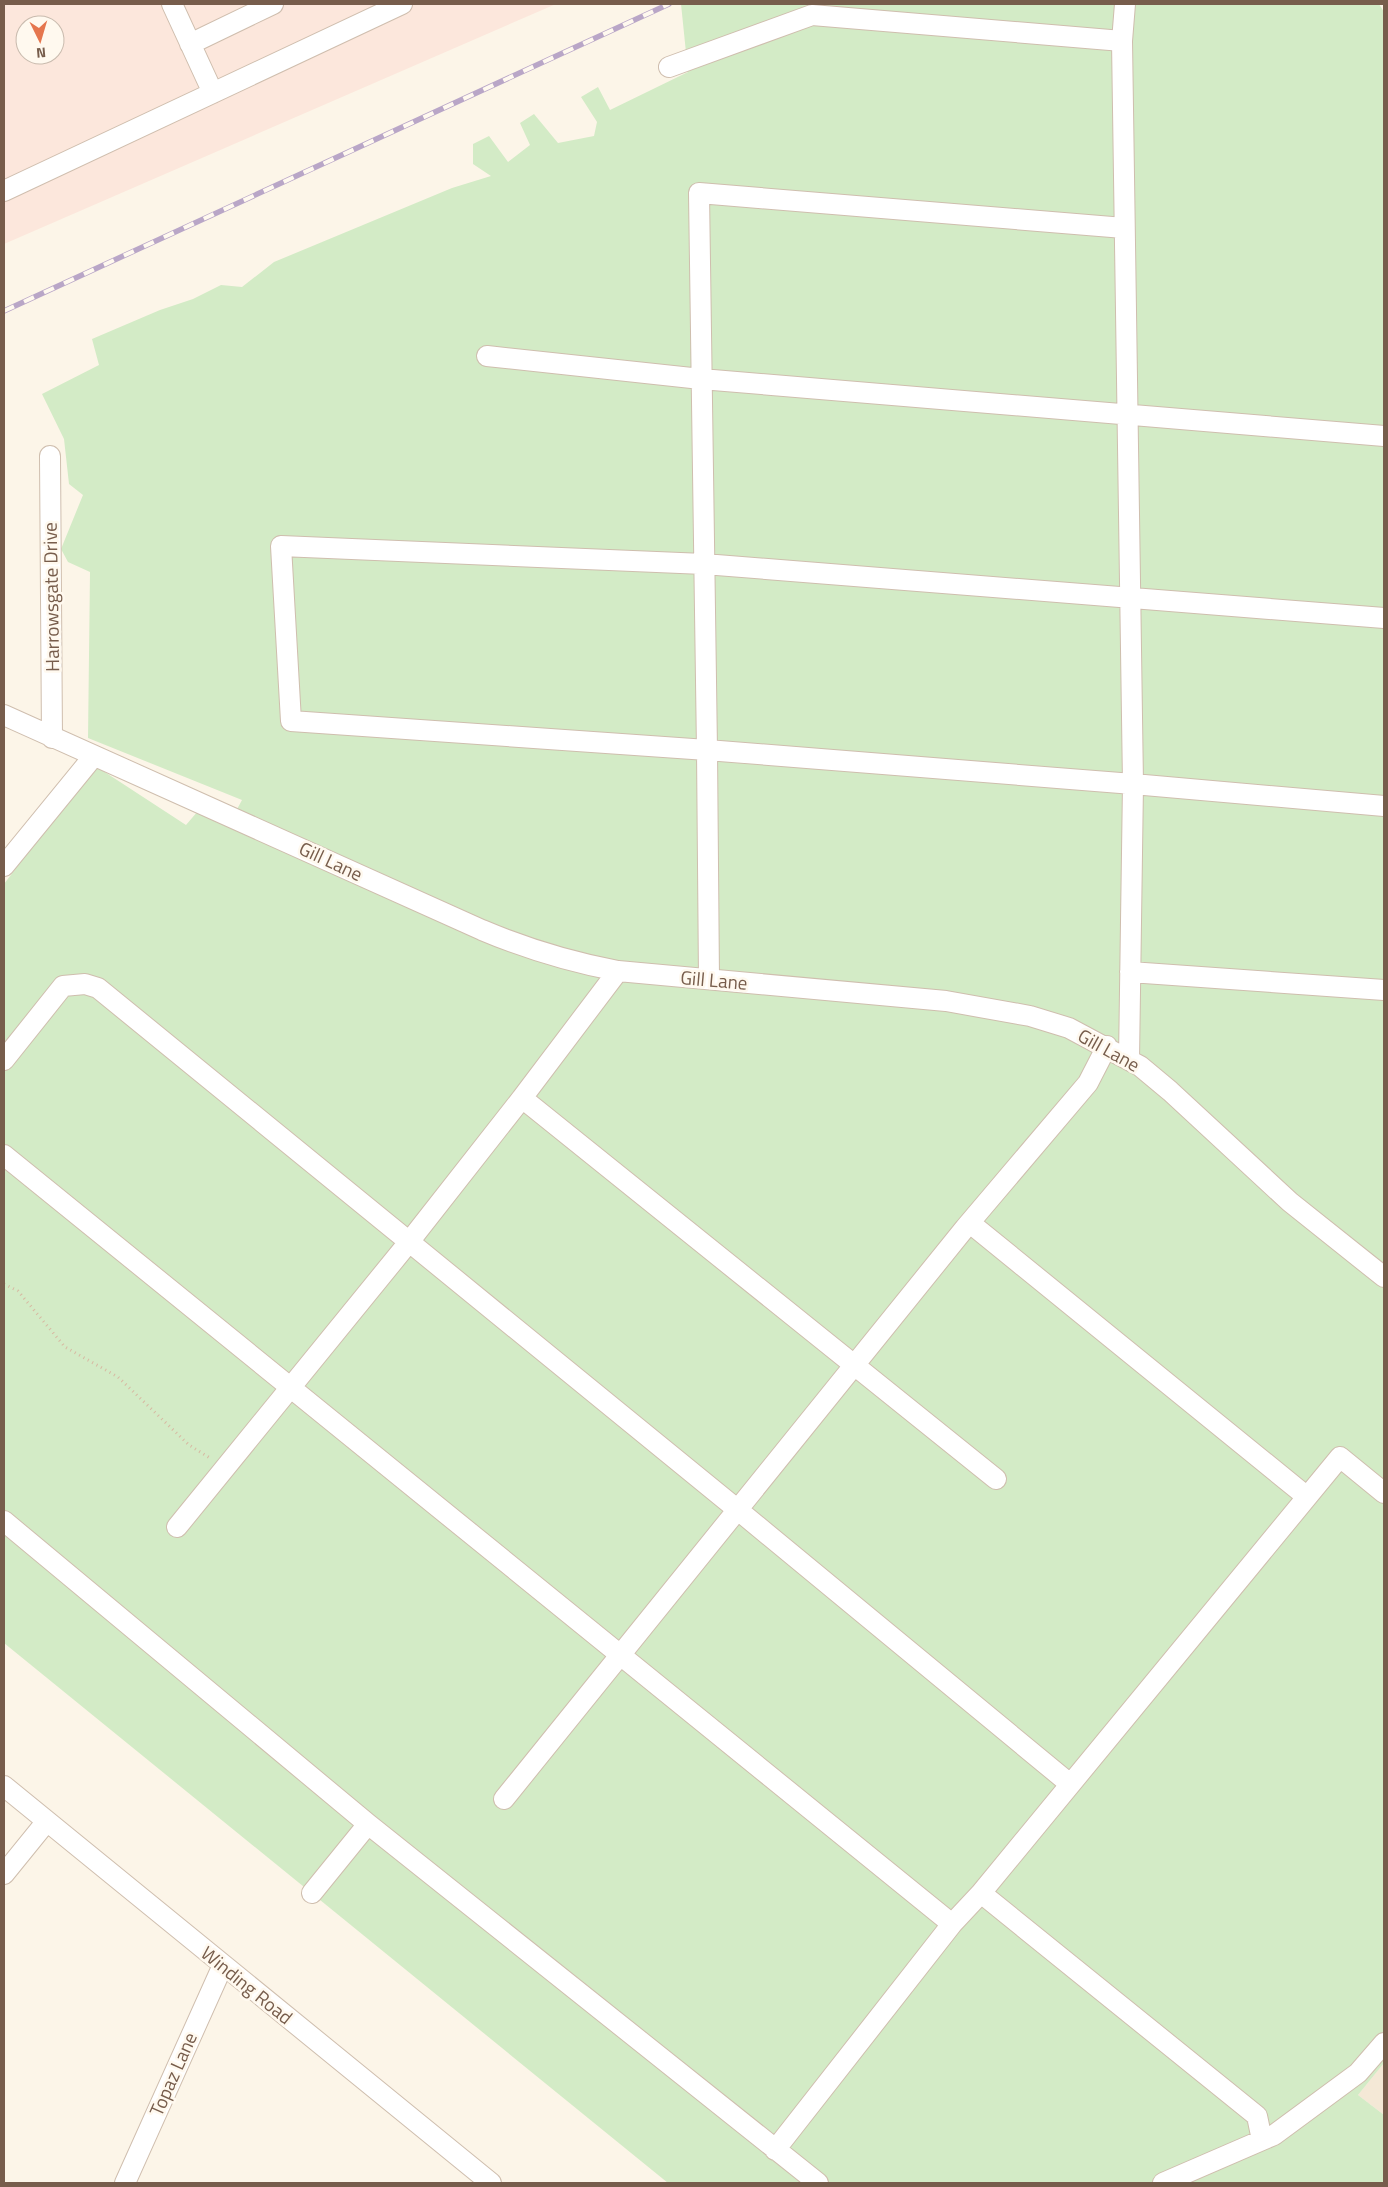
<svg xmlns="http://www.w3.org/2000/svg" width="1388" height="2187" font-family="'Titillium Web',sans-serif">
  <rect width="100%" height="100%" fill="#fcf5e8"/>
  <path fill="#f4e8d6" d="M1384,2063V2115L1358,2095Z"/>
  <path fill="#fce7dc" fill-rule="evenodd" d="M4,4H556L4,244ZM25,25H55V55H25Z"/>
  <path fill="#d3ebc6" d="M681,4H1379L1384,12V2063L1358,2095L1384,2115V2183H668L4,1643V884L94,765L186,825L204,804L235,813L242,800L88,738L90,572L68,562L61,549L83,495L69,484L64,439L42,394L99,365L92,339L160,310L193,299L221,285L242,287L274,262L452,188L491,176L473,164V144L489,136L508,162L530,145L520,123L534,114L558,143L594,136L597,122L581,97L598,87L610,110L688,72Z"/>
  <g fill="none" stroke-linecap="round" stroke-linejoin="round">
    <defs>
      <path id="minor" d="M172,4L213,93
        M190,44L273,4
        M669,67L812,15L1122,41
        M4,191L402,4
        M1124,228L699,193L707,750L1133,784L1122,41L1125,4
        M487,356L701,379L1384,436
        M50,456L52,738
        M4,715L482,930C527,949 570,962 618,971L946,1001L1030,1016L1069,1028L1140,1066L1170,1091L1290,1202L1384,1277
        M4,866L93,757
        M618,971L522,1098L996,1479
        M1130,972L1384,990
        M709,979L707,750L291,721L281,546L704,564L1384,618
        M4,1060L63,986L85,984L98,988L738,1510L1070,1784
        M1129,1060L1133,784L1384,806
        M4,1155L952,1924L981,1893L1257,2116L1262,2140
        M970,1223L1306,1496
        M4,1521L368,1824L818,2183
        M177,1527L409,1242L522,1098
        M4,1786L491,2183
        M504,1799L965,1228L1088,1083L1107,1046
        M4,1874L47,1821
        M312,1893L368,1824
        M981,1893L1340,1457L1384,1493
        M775,2150L952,1924
        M125,2183L223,1965
        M1163,2183L1274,2135L1358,2073L1384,2043"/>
    </defs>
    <use href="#minor" stroke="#cfbeae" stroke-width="22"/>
    <path stroke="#d7b9a2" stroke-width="3" stroke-dasharray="1 4" stroke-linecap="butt" d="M4,1284L18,1291L65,1347L118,1377L189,1445L210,1458"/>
    <use href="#minor" stroke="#fff" stroke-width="20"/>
    <defs>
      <path id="rail" d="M4,311L669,4"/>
    </defs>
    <use href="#rail" stroke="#b9a6c7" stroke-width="5.5"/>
    <use href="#rail" stroke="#fff9ef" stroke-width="4" stroke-dasharray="11" stroke-linecap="butt"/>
  </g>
  <g text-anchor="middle" stroke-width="5" stroke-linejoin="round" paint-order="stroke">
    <g font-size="19" fill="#775d4c" stroke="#fff9ef">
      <text transform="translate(51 597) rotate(-91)" y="7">Harrowsgate Drive</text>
      <text transform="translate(331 861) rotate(25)" y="7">Gill Lane</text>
      <text transform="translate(714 980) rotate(5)" y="7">Gill Lane</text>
      <text transform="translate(1109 1050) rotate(29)" y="7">Gill Lane</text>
      <text transform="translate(247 1985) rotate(39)" y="7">Winding Road</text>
      <text transform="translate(173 2074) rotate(-66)" y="7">Topaz Lane</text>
    </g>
  </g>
  <rect width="1388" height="2187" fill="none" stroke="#775d4c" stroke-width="10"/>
  <g transform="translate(40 40) rotate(175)"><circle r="24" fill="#fff9ef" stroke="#c9bbae"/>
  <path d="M0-4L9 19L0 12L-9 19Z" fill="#e5764e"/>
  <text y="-8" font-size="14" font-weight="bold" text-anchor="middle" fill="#775d4c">N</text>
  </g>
</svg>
